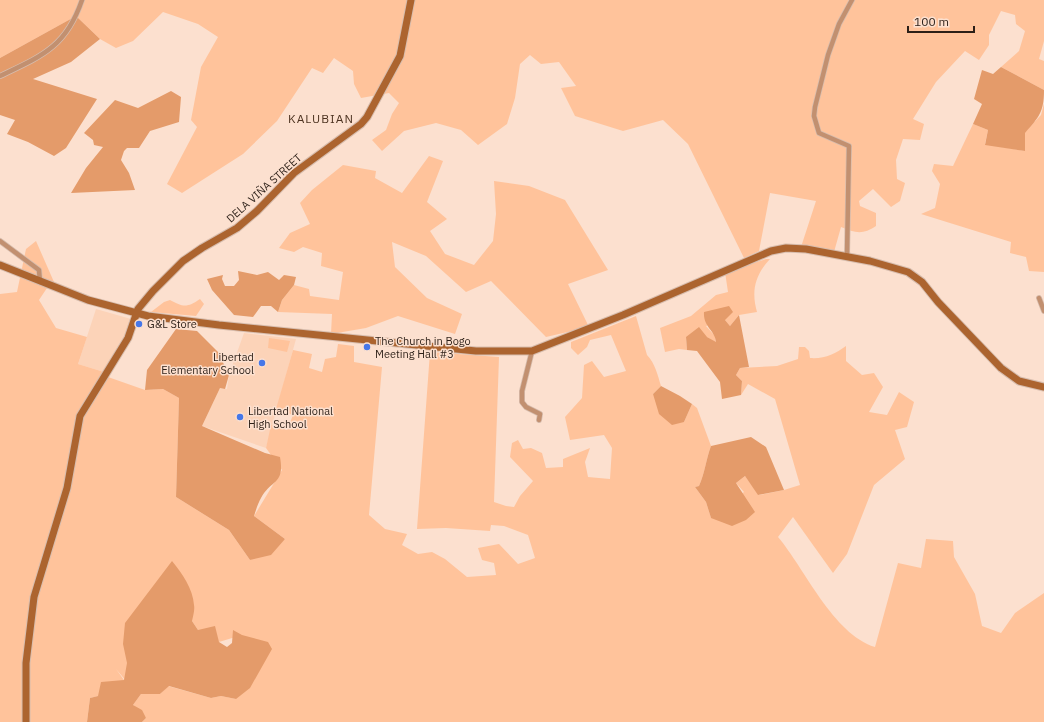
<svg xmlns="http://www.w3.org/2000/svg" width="1044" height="722" font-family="'IBM Plex Sans',sans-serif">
  <rect width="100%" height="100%" fill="#fce0cf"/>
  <path fill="#fcd3b8" d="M96,309L131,319L127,335L104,372L78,364Z
    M244,333L296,339L266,448L202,426L220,388L227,389L229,375Z"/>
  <path fill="#ffc39b" d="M0,0H1044V41L1039,59L1044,61V90L1001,67L1019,51L1025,31L1016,24L1015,15L1001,11L989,35V45L979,60L965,51L936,82L913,119L924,124L920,140L903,139L896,160L897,179L905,183L900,201L891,207L873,189L859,201L860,206L876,213V226C863,235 855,233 841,227L834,252L801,247L816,201L770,193L759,251L744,258L688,144L663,120L623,131L575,116L561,88L576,86L559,62L541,64L530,55L520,64L515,98L507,124L478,145L461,130L436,123L404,131L382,151L372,140L386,130L392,114L399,103L389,93L361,98L354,84L353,71L334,58L323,73L312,68L277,121L243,154L182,193L167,184L197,127L191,120L201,67L218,37L198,24L163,12L133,41L116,48L100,39L76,16L0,58Z
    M1044,104V272L1029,271L1026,257L1010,253L1011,242L921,214L935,208L940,184L932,171L934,164L953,166L973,124L988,130L985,144L1025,151L1024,133L1041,115Z
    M429,156L443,161L427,202L447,219L430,231L445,254L474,265L493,241L496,214L494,181L529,186L565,200L608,270L568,284L589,327L546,337L491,281L466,292L426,256L392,242L395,267L427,298L462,314L455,334L398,316L366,328L331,334L332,314L278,312L282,300L294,285L309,289L310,296L339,300L343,272L321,266L322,253L303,247L294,252L279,248L290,233L310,224L300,203L312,190L343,165L376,171L375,178L402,193Z
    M36,241L54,282L47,288L39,300L56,328L87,337L78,364L104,372L108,377L145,390L163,389L179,398L176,497L229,530L250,560L285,539L254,516L282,470L266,448L271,425L287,430L293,415L276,409L293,350L312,354L309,368L322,372L325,359L336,357L338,344L354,346V362L382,367L369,515L385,529L407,534L402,545L418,554L432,552L445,559L467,577L496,575L494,563L482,560L478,548L499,544L518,564L535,558L528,535L504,526L491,525L490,531L446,528L417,529L430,352L499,357L494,502L506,506L514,507L520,496L533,481L510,457L512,443L518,440L523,449L531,448L542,453L546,468L563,467V459L590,448L585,462L588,477L610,479L612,448L604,435L570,440L565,417L582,398L584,365L592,361L604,377L626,371L611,335L590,340L587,347L578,355L571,348V342L636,316L647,355C655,363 658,376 661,386L653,394L684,422L692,404L697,408L711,446C706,459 705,473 699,486L695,487L706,502L711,518L744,492L736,483L745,476L759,495L784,490L800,485L775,399L748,384L741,395L742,381L736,375L740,368L777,366L798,359L799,347H805L809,351L810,358C825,359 835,354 846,346V361L862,375L874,373L883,387L869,412L887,415L899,392L914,402L907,427L895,430L905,459L874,485L847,554L833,573L793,517L778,537C805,569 833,634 875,647L898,563L921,568L926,539L953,541L954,557L975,594L982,626L1001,633L1015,613L1044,593V722H142L146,718L133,705L141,694H160L168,686L211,698L221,696L236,699L242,635L219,642L198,630L192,621L127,682L116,669L124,680L98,696L90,698L87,722H0V294L17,292L26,249Z
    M766,259H770C755,275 751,291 757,312L739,315L730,326L725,320L706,326L715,336L716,343L707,337H686L687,350L679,349L665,352L660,328L691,316L716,295L728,292L725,272Z
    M200,299L204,304L196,316L151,312L164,302L170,300C183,307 187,308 200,299Z
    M269,338L290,341L287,352L268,348Z"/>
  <path fill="#e49b6a" d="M76,16L100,39L71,62L33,79L97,99L66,148L54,156L28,142L7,134L15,120L0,115V58Z
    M1001,67L1044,90C1044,112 1039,117 1025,133V151L985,145L988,130L973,124L982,104L974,99L982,70L993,74Z
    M171,91L181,97L179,122L150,131L139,148H127L124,151L121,160L129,173L135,190L71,193L86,168L103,147L94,145L93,140L84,133L115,100L138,108Z
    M238,271L257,275L268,272L279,280L284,275L296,277L294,285L282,300L278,312L271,306H261L253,317L234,315L212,290L207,279L223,275L222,279L225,286H234L239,280Z
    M729,306L733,312L725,320L730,326L739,315L749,367L740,368L736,375L742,381L741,395L722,399L720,382L697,351L687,350L686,337L699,327L707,337L716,342C715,330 703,327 704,312Z
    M176,329L197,331L218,352L229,375L225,389L220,388L202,426L265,453L280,457C285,485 271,479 261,498C258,503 256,510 254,516L285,539L271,555L250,560L229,530L176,497L179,398L163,389L145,390L147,370Z
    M661,386L680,396L692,404L684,422L672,425L659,414L653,394Z
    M751,437L766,447L784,490L758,495L745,476L736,483L755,512L746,520L732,526L711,518L706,502L695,487L699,486C705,473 706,459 711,446Z
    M172,561C182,573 193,589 194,605C195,610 193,616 192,621L198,630L215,626L219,642L227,647L232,643L233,630L242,635L268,642L272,649L250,688L236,699L221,696L211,698L169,686L160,694H141L133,705L142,710L146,718L142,722H87L90,698L98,696L101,682L124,680L127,663L123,644L125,623Z"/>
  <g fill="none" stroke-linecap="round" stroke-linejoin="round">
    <defs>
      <path id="street" d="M0,76C42,56 66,47 82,0
        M0,241L39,270L40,282
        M847,256L849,146L819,133L814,116L815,107L828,55L839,24L852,0
        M1039,298L1044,311
        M532,351L522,391V402L526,407L540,414L539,420"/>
      <path id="secondary" d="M0,265L88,300L148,316L219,325L476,351H532L623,315L771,251L786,248L806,249L870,261L908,272L922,282L938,302L1001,368L1019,381L1044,387
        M26,722V663L34,597L67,488L80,416L128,338L138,309L153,291L183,261L202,248L237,228L257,211L294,173L361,124L367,117L400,56L411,0"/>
    </defs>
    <use href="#street" stroke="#d7bdae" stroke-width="6"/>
    <use href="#secondary" stroke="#d7bdae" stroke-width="9"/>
    <use href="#street" stroke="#c29070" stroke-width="4.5"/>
    <use href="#secondary" stroke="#ac642f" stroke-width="7"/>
  </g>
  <g fill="#4677e8" stroke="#fce0cf" stroke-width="1.5">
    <circle cx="139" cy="324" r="4"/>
    <circle cx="367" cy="347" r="4"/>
    <circle cx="262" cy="363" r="4"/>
    <circle cx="240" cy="417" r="4"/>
  </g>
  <g text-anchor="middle" stroke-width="3" stroke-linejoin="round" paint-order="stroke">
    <g font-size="11" fill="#2c1f17" stroke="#fce0cf">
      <text transform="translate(264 188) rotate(-42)" y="4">DELA VIÑA STREET</text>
    </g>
    <g font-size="11" fill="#2c1f17" stroke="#fce0cf" text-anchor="start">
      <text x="147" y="328">G&amp;L Store</text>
      <text x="375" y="345">The Church in Bogo<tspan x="375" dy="13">Meeting Hall #3</tspan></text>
      <text x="254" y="361" text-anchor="end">Libertad<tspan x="254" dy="13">Elementary School</tspan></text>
      <text x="248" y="415">Libertad National<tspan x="248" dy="13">High School</tspan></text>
    </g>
    <g font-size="12" letter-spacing="1" fill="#4d3321" stroke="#fce0cf">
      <text x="321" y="123">KALUBIAN</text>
    </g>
  </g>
  <path d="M908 26v6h66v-6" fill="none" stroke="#2c1f17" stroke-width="2"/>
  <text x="914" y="26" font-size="12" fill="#2c1f17" stroke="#fce0cf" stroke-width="3" paint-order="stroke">100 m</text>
</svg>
